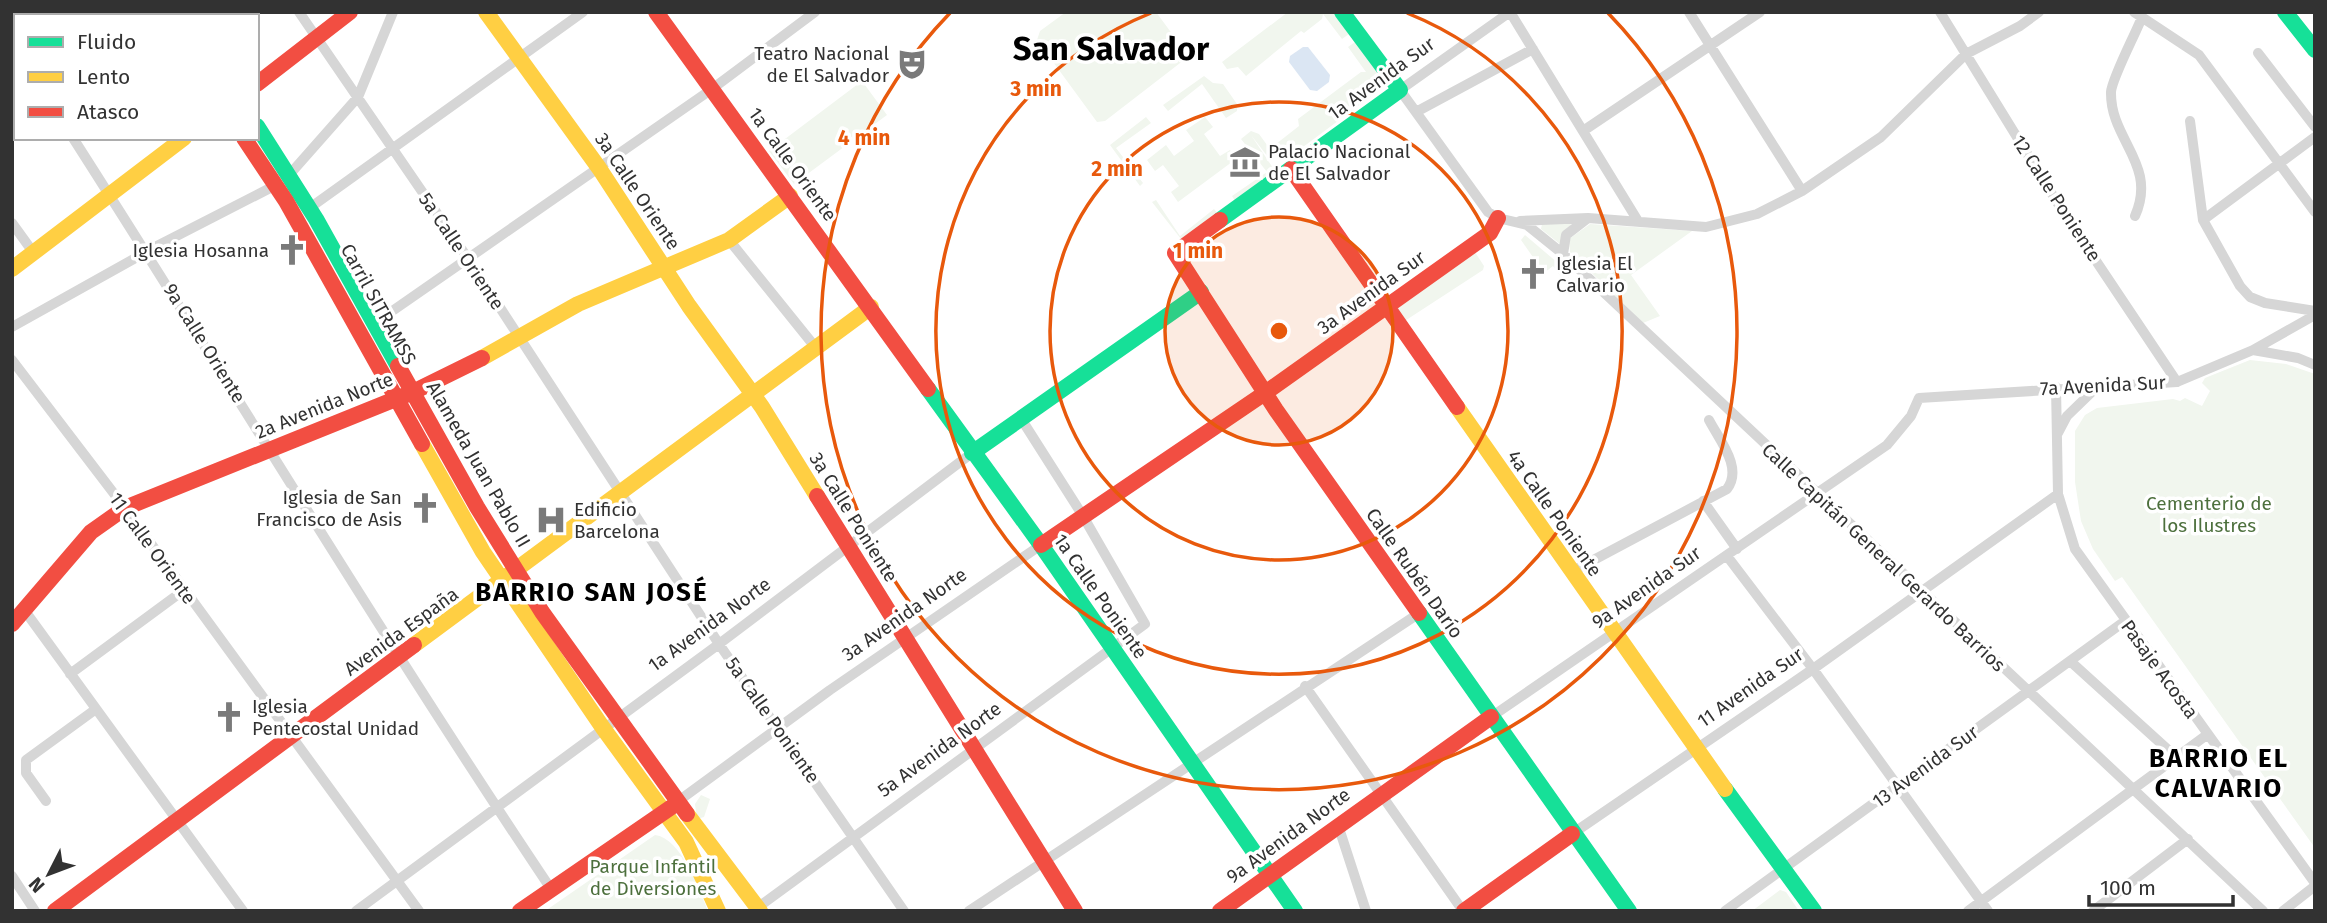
<svg xmlns="http://www.w3.org/2000/svg" width="2327" height="923" font-family="'Fira Sans',sans-serif">
  <rect width="100%" height="100%" fill="#fff"/>
  <path fill="#f1f6ee" d="M12,12H103L98,16H16V39L12,34Z
    M1066,12H1156L1184,50V60L1105,121L1097,122L1037,40L1040,31Z
    M1288,12H1333L1349,34L1342,39L1323,14L1322,19L1304,33L1301,31L1246,76L1238,67L1227,69L1222,62Z
    M1355,42L1383,80L1382,88L1287,159L1276,144L1299,126L1298,119L1361,72H1366L1348,47Z
    M1204,76L1213,83L1223,84L1237,104V111L1226,118L1202,84L1168,111L1163,105Z
    M862,81L887,115L794,184L769,151Z
    M1146,117L1151,123L1116,148L1143,183L1140,186L1110,145Z
    M1205,117L1213,127L1204,134L1220,156L1230,150L1236,159L1178,202L1171,192L1179,186L1163,165L1155,171L1147,160L1166,145L1174,156L1194,141L1186,130Z
    M1251,131L1259,134L1273,153L1271,161L1251,135L1275,171L1235,201L1232,196L1267,172L1241,139Z
    M1156,200L1180,236L1214,209L1218,214L1181,239L1152,202Z
    M1542,224H1571L1560,244L1541,229Z
    M1590,224L1692,231L1631,275L1660,316L1643,323L1570,252L1569,239Z
    M1525,235L1572,275L1564,281L1553,266L1544,273L1521,240Z
    M1471,246L1484,266L1483,270L1397,326L1387,305Z
    M2250,360L2286,364L2315,374V848L2122,577L2115,581L2093,549L2081,521L2075,482V431L2085,415L2097,408L2173,399L2180,401L2185,398L2202,406L2210,391L2202,383L2205,378Z
    M701,795L710,799L704,817L697,819L695,804Z
    M655,835C681,838 699,889 708,911H545Z
    M1780,890L1786,892L1799,911H1752Z"/>
  <path fill="#dbe6f3" d="M1303,47H1308L1330,75L1329,82L1317,91L1310,90L1289,62L1290,56Z"/>
  <g fill="none" stroke-linecap="round" stroke-linejoin="round">
    <path stroke="#d6d6d6" stroke-width="10" d="M299,12L469,260L719,644L904,911
      M1689,12L1802,191
      M1940,12L2060,207L2177,382
      M2134,12L2199,55L2315,212
      M12,44L16,49
      M2258,53L2315,127
      M1416,112L1533,49
      M2190,121L2203,220L2240,286L2250,297L2265,303L2315,311
      M1583,131L1760,12
      M73,138C233,388 386,643 551,889
      M290,174L358,97L393,12
      M311,207L583,12
      M2135,216C2158,164 2110,140 2111,92C2112,78 2136,33 2142,17
      M2203,220L2315,137
      M1520,221L1588,218
      M1638,221L1510,12L1400,90L1488,212L1498,218L1527,225L1563,254L2263,911
      M12,223L33,252
      M729,240L816,348
      M1563,254L1566,235L1588,218L1706,227L1757,214L1802,191L1881,137L1966,54L2020,26L2039,12
      M375,323L712,89L815,12
      M12,327L157,246L276,185
      M2253,350L2298,358L2315,365
      M12,360L125,508L419,911
      M2056,387L2058,494L2075,549L2315,883
      M2058,433L2067,416L2099,385
      M1703,501L1737,549
      M1727,556L1813,669L1988,911
      M1571,572L1727,489C1743,468 1720,441 1709,420
      M25,611L243,911
      M2070,661L2176,757
      M70,674L184,590
      M1305,686L1463,911
      M1491,717L1887,445L1911,416L1919,398L2177,382L2253,350L2315,315
      M46,801L26,773V760L96,709
      M677,802L830,690L1041,545
      M1338,825L1366,911
      M1572,834L1813,669L2058,494
      M12,876L35,911
      M757,908L1145,624L1083,516L1020,417
      M356,911L719,644L972,453
      M969,911L1418,614
      M1725,911L2125,621
      M1968,911L2208,734
      M2093,911L2188,839
      M2283,911L2315,886"/>
    <path stroke="#16e098" stroke-width="16" d="M2285,12L2315,50
      M257,126L316,219L398,366
      M1220,220L1400,90L1342,12
      M928,389L1041,545L1295,911
      M972,453L1201,292
      M1419,613L1629,911
      M1725,789L1814,911"/>
    <path stroke="#ffcf43" stroke-width="16" d="M169,12L172,16
      M486,12L599,168L689,306L762,407L817,496
      M12,269L184,138
      M482,358L578,304L729,240L790,196
      M1457,407L1725,789
      M422,444L483,552L603,728L686,842L718,911
      M414,645L871,307
      M687,814L760,911"/>
    <path stroke="#f24e42" stroke-width="16" d="M656,12L928,389
      M112,16L117,12
      M257,84L350,12
      M12,86L16,83
      M244,138L286,201L422,444
      M1291,169L1457,407
      M1220,220L1175,253L1276,410L1419,613
      M398,366L477,507L542,612L687,814
      M817,496L1075,911
      M1041,545L1265,393L1490,233L1498,218
      M12,624L91,532L125,508L413,392L482,358
      M55,911L414,645
      M520,911L673,806
      M1220,911L1491,717
      M1464,911L1572,834"/>
  </g>
  <circle cx="1279" cy="331" r="114" fill="#e8590c" fill-opacity=".12"/>
  <g fill="none" stroke="#e8590c" stroke-width="3.5">
    <circle cx="1279" cy="331" r="114"/>
    <circle cx="1279" cy="331" r="229"/>
    <path d="M1407 13A343 343 0 1 1 1151 13"/>
    <path d="M1608 13A458 458 0 1 1 950 13"/>
  </g>
  <defs>
    <symbol id="theatre-bare" viewBox="-9 -9 18 18"><path d="M-5-5.5Q0-4 5-5.5V0Q5 5 0 6Q-5 5-5 0ZM-3.3-2.5H-1v1.5H-3.3ZM1-2.5H3.3v1.5H1ZM-2.8 1Q0 5.5 2.8 1Z" fill="#7a7a7a" stroke="#fff" stroke-width="2.5" paint-order="stroke"/></symbol>
    <symbol id="museum-bare" viewBox="-9 -9 18 18"><path d="M0-6L6-3V-2H-6V-3ZM-5-1h2V3h-2ZM-1-1h2V3h-2ZM3-1h2V3H3ZM-6 4H6V6H-6Z" fill="#7a7a7a" stroke="#fff" stroke-width="2.5" paint-order="stroke"/></symbol>
    <symbol id="church-bare" viewBox="-9 -9 18 18"><path d="M-1.2-6h2.4v3.5h3.3v2.4h-3.3V6h-2.4V-.1h-3.3v-2.4h3.3Z" fill="#7a7a7a" stroke="#fff" stroke-width="2.5" paint-order="stroke"/></symbol>
    <symbol id="hospital-bare" viewBox="-9 -9 18 18"><path d="M-5-5h3v3.5h4V-5h3V5h-3V1.5h-4V5h-3Z" fill="#7a7a7a" stroke="#fff" stroke-width="2.5" paint-order="stroke"/></symbol>
  </defs>
  <g fill-rule="evenodd">
    <use href="#theatre-bare" x="890" y="42" width="44" height="44"/>
    <use href="#museum-bare" x="1223" y="140" width="44" height="44"/>
    <use href="#church-bare" x="270" y="228" width="44" height="44"/>
    <use href="#church-bare" x="1511" y="252" width="44" height="44"/>
    <use href="#church-bare" x="403" y="486" width="44" height="44"/>
    <use href="#hospital-bare" x="529" y="498" width="44" height="44"/>
    <use href="#church-bare" x="207" y="695" width="44" height="44"/>
  </g>
  <g text-anchor="middle" stroke-width="7" stroke-linejoin="round" paint-order="stroke">
    <g font-size="19" fill="#323232" stroke="#fff" text-anchor="start">
      <text x="889" y="60" text-anchor="end">Teatro Nacional<tspan x="889" dy="22">de El Salvador</tspan></text>
      <text x="1268" y="158">Palacio Nacional<tspan x="1268" dy="22">de El Salvador</tspan></text>
      <text x="269" y="257" text-anchor="end">Iglesia Hosanna</text>
      <text x="1556" y="270">Iglesia El<tspan x="1556" dy="22">Calvario</tspan></text>
      <text x="402" y="504" text-anchor="end">Iglesia de San<tspan x="402" dy="22">Francisco de Asis</tspan></text>
      <text x="574" y="516">Edificio<tspan x="574" dy="22">Barcelona</tspan></text>
      <text x="252" y="713">Iglesia<tspan x="252" dy="22">Pentecostal Unidad</tspan></text>
    </g>
    <g font-size="19" fill="#323232" stroke="#fff">
      <text transform="translate(1381 78) rotate(-36)" y="7">1a Avenida Sur</text>
      <text transform="translate(793 164) rotate(54)" y="7">1a Calle Oriente</text>
      <text transform="translate(638 191) rotate(56)" y="7">3a Calle Oriente</text>
      <text transform="translate(2057 198) rotate(57)" y="7">12 Calle Poniente</text>
      <text transform="translate(462 251) rotate(56)" y="7">5a Calle Oriente</text>
      <text transform="translate(1371 292) rotate(-36)" y="7">3a Avenida Sur</text>
      <text transform="translate(379 304) rotate(61)" y="7">Carril SITRAMSS</text>
      <text transform="translate(205 343) rotate(58)" y="7">9a Calle Oriente</text>
      <text transform="translate(2103 385) rotate(-3)" y="7">7a Avenida Sur</text>
      <text transform="translate(324 405) rotate(-22)" y="7">2a Avenida Norte</text>
      <text transform="translate(479 464) rotate(60)" y="7">Alameda Juan Pablo II</text>
      <text transform="translate(1555 513) rotate(55)" y="7">4a Calle Poniente</text>
      <text transform="translate(854 517) rotate(58)" y="7">3a Calle Poniente</text>
      <text transform="translate(153 548) rotate(54)" y="7">11 Calle Oriente</text>
      <text transform="translate(1884 557) rotate(43)" y="7">Calle Capitán General Gerardo Barrios</text>
      <text transform="translate(1415 573) rotate(55)" y="7">Calle Rubén Darío</text>
      <text transform="translate(1646 587) rotate(-35)" y="7">9a Avenida Sur</text>
      <text transform="translate(1101 596) rotate(55)" y="7">1a Calle Poniente</text>
      <text transform="translate(904 614) rotate(-35)" y="7">3a Avenida Norte</text>
      <text transform="translate(709 624) rotate(-36)" y="7">1a Avenida Norte</text>
      <text transform="translate(401 631) rotate(-36)" y="7">Avenida España</text>
      <text transform="translate(2160 669) rotate(54)" y="7">Pasaje Acosta</text>
      <text transform="translate(1750 687) rotate(-35)" y="7">11 Avenida Sur</text>
      <text transform="translate(773 720) rotate(55)" y="7">5a Calle Poniente</text>
      <text transform="translate(939 749) rotate(-36)" y="7">5a Avenida Norte</text>
      <text transform="translate(1925 766) rotate(-36)" y="7">13 Avenida Sur</text>
      <text transform="translate(1288 835) rotate(-36)" y="7">9a Avenida Norte</text>
    </g>
    <g font-size="19" fill="#4d703d" stroke="#fff">
      <text x="2209" y="510">Cementerio de<tspan x="2209" dy="22">los Ilustres</tspan></text>
      <text x="653" y="873">Parque Infantil<tspan x="653" dy="22">de Diversiones</tspan></text>
    </g>
    <g font-size="26" font-weight="bold" letter-spacing="2" fill="#000" stroke="#fff">
      <text x="592" y="601">BARRIO SAN JOSÉ</text>
      <text x="2219" y="767">BARRIO EL<tspan x="2219" dy="30">CALVARIO</tspan></text>
    </g>
    <g font-size="33" font-weight="bold" fill="#000" stroke="#fff">
      <text x="1111" y="60">San Salvador</text>
    </g>
  </g>
  <circle cx="1279" cy="331" r="10" fill="#e8590c" stroke="#fff" stroke-width="3.5"/>
  <g font-size="21" text-anchor="middle" font-weight="bold" fill="#e8590c" stroke="#fff" stroke-width="7" stroke-linejoin="round" paint-order="stroke">
    <text x="1036" y="96">3 min</text>
    <text x="864" y="145">4 min</text>
    <text x="1117" y="176">2 min</text>
    <text x="1198" y="258">1 min</text>
  </g>
  <rect width="2327" height="923" fill="none" stroke="#323232" stroke-width="28"/>
  <rect x="14" y="14" width="245" height="126" fill="#ffffff" stroke="#adadad" stroke-width="2"/>
  <rect x="28" y="37" width="35" height="10" fill="#16e098" stroke="#adadad" stroke-width="2"/>
  <text x="77" y="49" font-size="21" fill="#323232">Fluido</text>
  <rect x="28" y="72" width="35" height="10" fill="#ffcf43" stroke="#adadad" stroke-width="2"/>
  <text x="77" y="84" font-size="21" fill="#323232">Lento</text>
  <rect x="28" y="107" width="35" height="10" fill="#f24e42" stroke="#adadad" stroke-width="2"/>
  <text x="77" y="119" font-size="21" fill="#323232">Atasco</text>
  <g transform="translate(49 874) rotate(228)" stroke="#ffffff" stroke-width="5" paint-order="stroke">
  <path d="M0-5L12 26L0 18L-12 26Z" fill="#323232"/>
  <text y="-10" font-size="19" font-weight="bold" text-anchor="middle" fill="#323232">N</text>
  </g>
  <path d="M2089 895v10h144v-10" fill="none" stroke="#323232" stroke-width="3.5"/>
  <text x="2100" y="895" font-size="21" fill="#323232" stroke="#ffffff" stroke-width="5" paint-order="stroke">100 m</text>
</svg>
